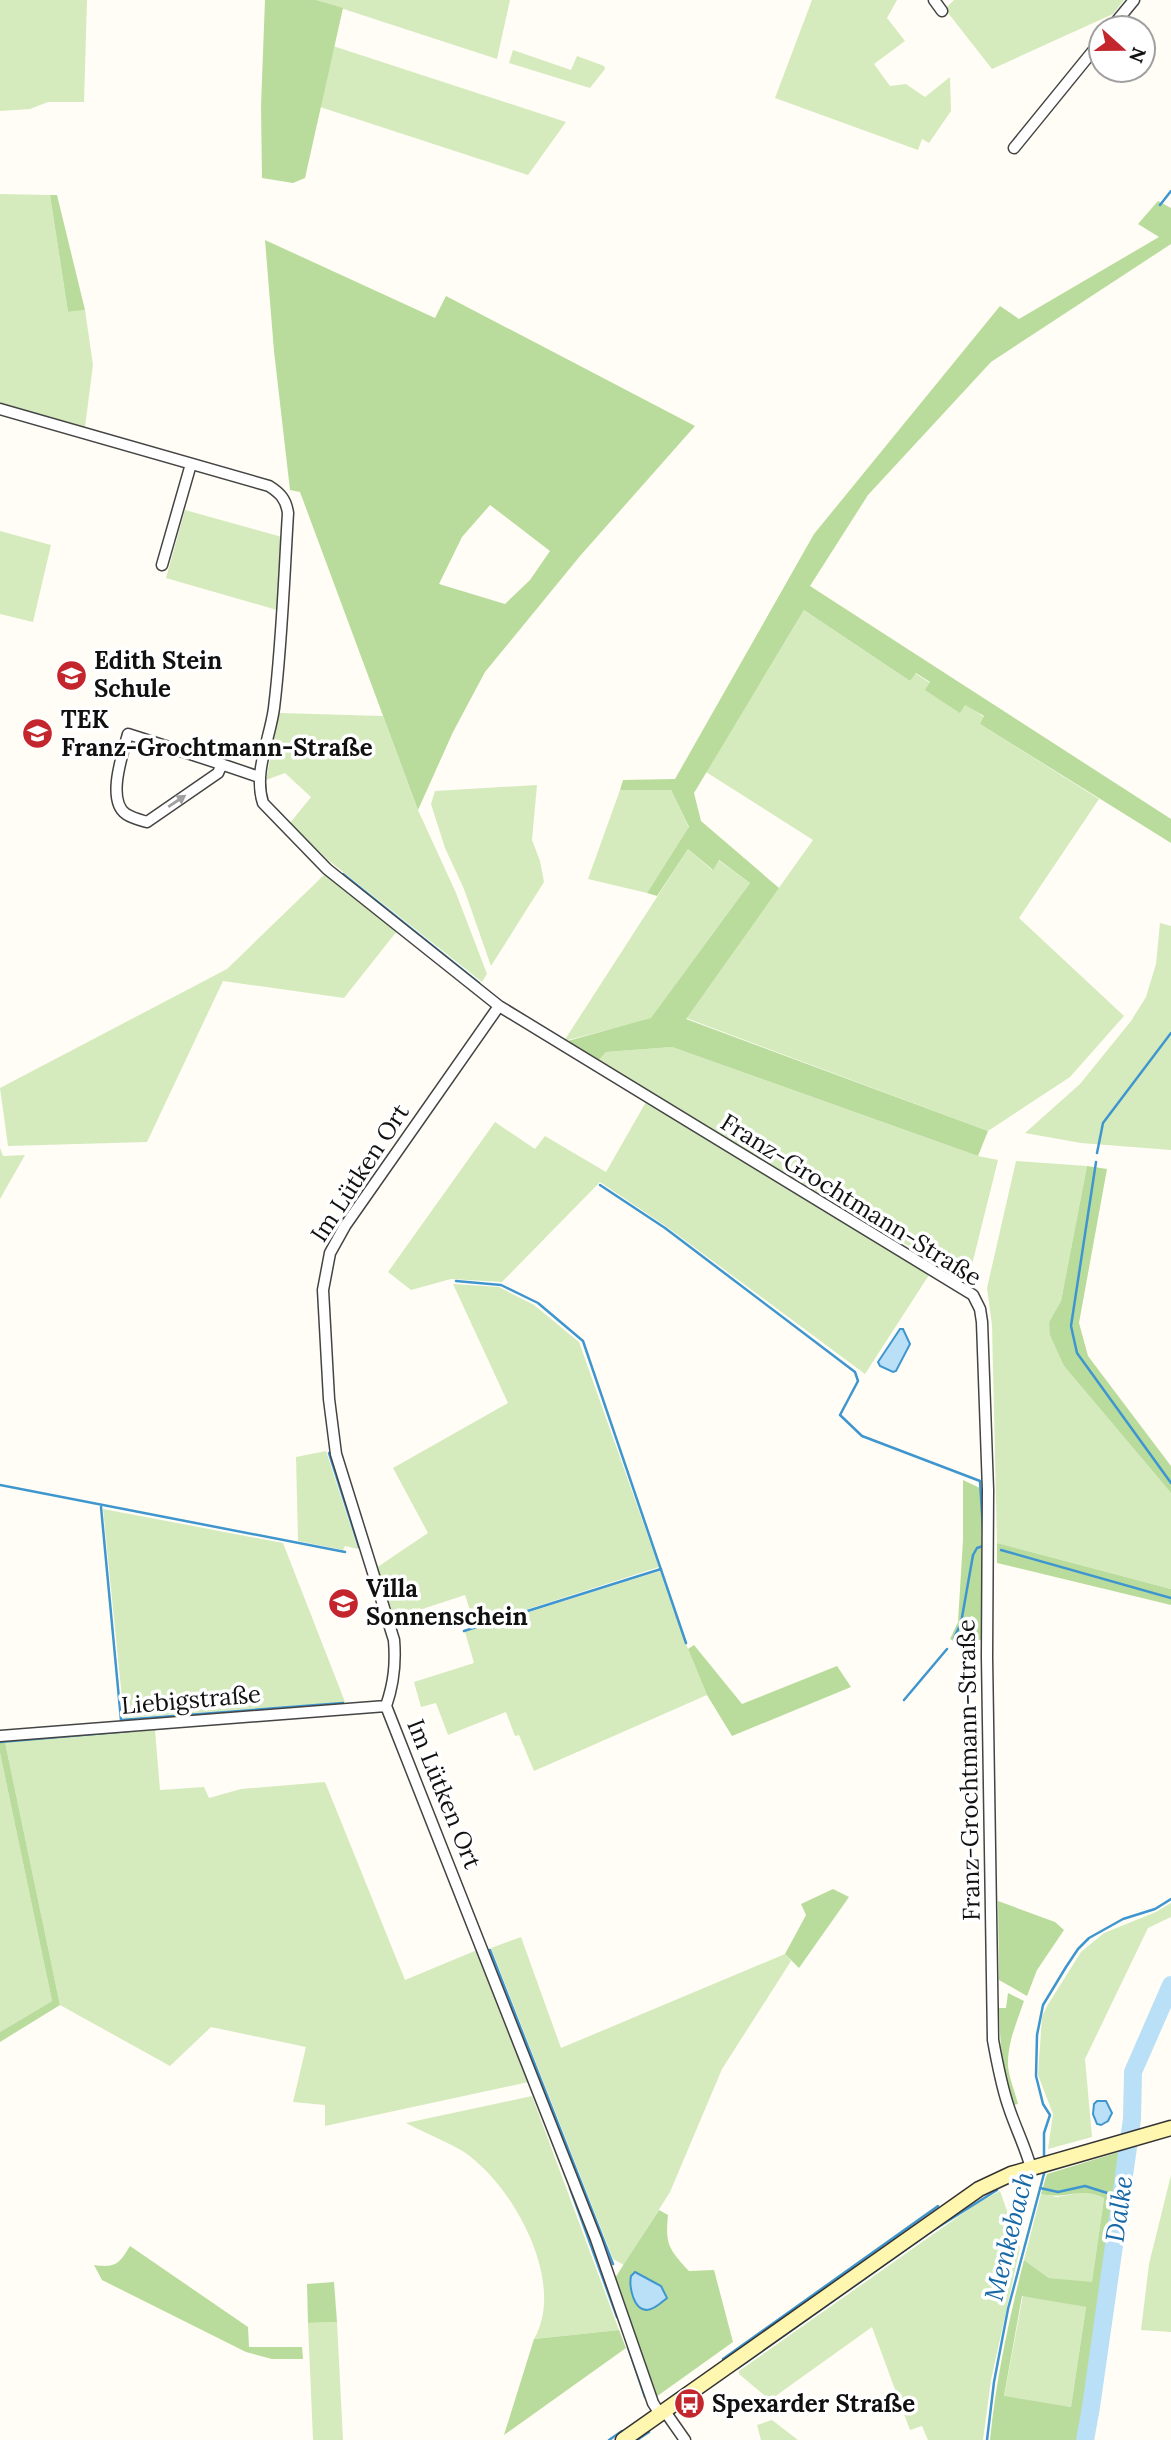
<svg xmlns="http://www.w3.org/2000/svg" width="1171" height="2440" font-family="Lora,serif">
  <rect width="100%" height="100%" fill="#fffdf5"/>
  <path fill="#d5ebbd" d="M0,0H87L84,102H48L30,109L0,111Z
    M316,0H510L497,59Z
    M812,0H897L887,18L905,41L874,64L890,86L906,84L925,97L950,77L951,111L929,143L922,139L918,150L775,98Z
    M954,0H1124L1113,14L992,69L945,9Z
    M333,46L566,122L528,175L320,107Z
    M513,50L571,70L577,56L604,66L605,69L590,88L509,63Z
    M0,194L50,195L68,312L85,310L93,365L85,427L0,403Z
    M185,510L282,537L277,610L166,578Z
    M0,531L51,545L33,622L0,614Z
    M804,610L910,681L915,673L930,683L926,690L960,712L965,704L984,717L980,724L1099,799L1019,918L1124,1016L1070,1077L988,1131L686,1018L813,840L706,772Z
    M279,713L383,716L418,810L456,893L487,974L482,982L328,860L290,823L311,797L285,773L266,780Z
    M537,785L532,840L540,861L544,882L491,966L464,889L445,848L431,804L435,791Z
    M620,790H671L689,828L647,893L588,879Z
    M688,849L712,870L718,860L750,883L651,1019L564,1041Z
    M325,874L397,931L344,998L223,981L147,1142L8,1146L0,1088L227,969Z
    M1160,923L1171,926V1150L1081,1143L1025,1133L1080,1084L1131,1021L1146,997L1156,964Z
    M672,1047L978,1156L998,1160L968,1281L597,1062L606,1052Z
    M646,1102L929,1275L865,1374L667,1227L600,1182L502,1282L451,1279L411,1290L388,1272L495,1122L535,1149L545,1136L606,1172Z
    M0,1148L3,1156L25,1155L0,1199Z
    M1016,1161L1087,1166L1061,1301L1049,1322L1064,1366L1171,1493V1589L997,1543L992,1325L987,1288Z
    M453,1284L499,1287L534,1305L579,1342L659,1567L475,1626L465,1595L395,1618L376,1568L428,1533L393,1468L508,1403Z
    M326,1451L358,1549L345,1546L343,1550L298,1541L296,1457Z
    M103,1509L283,1543L345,1702L124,1718Z
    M660,1571L688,1649L707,1695L534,1771L519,1735L515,1736L506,1712L448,1735L436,1703L421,1707L414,1682L474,1663L465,1632Z
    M155,1730L160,1790L204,1787L209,1798L241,1789L325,1782L405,1980L477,1950L529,2082L325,2126V2105L293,2102L306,2047L211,2027L170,2066L60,2005L5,1742Z
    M0,1753L52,2001L0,2032Z
    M1171,1903V1917L1148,1928L1085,2059L1092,2137L1048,2149L1053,2114L1038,2075L1042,2017L1047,2006L1081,1952L1104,1933L1156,1912Z
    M521,1937L561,2048L785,1954L791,1961L722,2069L670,2192L624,2265L613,2259L491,1948Z
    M532,2096L619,2330L534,2339C567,2282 513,2185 464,2152C446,2141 425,2133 406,2123Z
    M1171,2175V2332L1141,2330L1149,2264Z
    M1000,2191L1020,2248L991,2380L983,2440H928L922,2426L910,2430L872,2327L770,2400L739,2374V2371L979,2202Z
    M1090,2191L1104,2198L1092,2283L1049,2278L1024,2260L1041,2194L1057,2197Z
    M1023,2295L1086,2307L1071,2407L1004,2397Z
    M337,2322L343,2440H313L308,2323Z
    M772,2420L798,2440H761L757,2425Z"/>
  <path fill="#b9dc9c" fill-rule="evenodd" d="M265,0H316L343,8L305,178L293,183L262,178L261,106Z
    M50,195H57L85,310L68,312Z
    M1158,201L1171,208V244L991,362L868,495L810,586L1171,819V843L980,724L984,716L965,705L960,713L925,690L930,682L916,673L910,681L804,610L694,793L701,821L779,888L686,1019L988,1131L978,1156L672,1047L606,1052L597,1062L564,1042L651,1018L750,883L719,860L713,870L688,849L657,896L647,893L689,827L671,790H620L623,780L675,779L814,534L1000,306L1019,319L1159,237L1138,224Z
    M265,240L435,318L446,296L695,426L580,556L485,672L453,732L418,810L300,492L290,490L274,351ZM490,505L550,551L530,580L505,604L439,584L462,537Z
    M1087,1166L1107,1169L1079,1323L1088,1356L1171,1466V1493L1064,1366L1050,1335L1049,1322L1061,1301Z
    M963,1480L982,1489L981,1640L974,1639L969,1649L950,1639L958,1622L963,1540Z
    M997,1543L1171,1589V1605L997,1563Z
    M694,1645L742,1704L837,1666L851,1687L732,1736L707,1695L688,1649Z
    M5,1742L60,2005L0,2042V2032L52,2001L0,1753V1743Z
    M833,1889L849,1897L799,1968L785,1954L806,1915L801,1904Z
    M998,1901L1055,1922L1064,1930L1037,1970L1027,1996L999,1980Z
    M1008,1993L1024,2001C1017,2022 1007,2043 1008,2066C1009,2078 1015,2092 1018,2104L1013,2105C1002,2070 1000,2045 999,2008H1006Z
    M1119,2152L1086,2409L1080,2440H990C996,2379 1009,2319 1024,2260L1049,2278L1092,2282L1104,2198C1081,2186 1068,2200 1041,2194L1047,2174ZM1022,2296L1086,2307L1071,2407L1004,2396Z
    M659,2210L668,2215C665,2245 669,2249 689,2271L714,2270L733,2342L656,2397L615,2278Z
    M130,2246L248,2327L249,2347H302L303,2359H272L246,2352L102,2280L94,2265C116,2268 119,2264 130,2246Z
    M334,2282L337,2322L308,2323L307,2284Z
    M619,2330L626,2348L504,2435L534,2339Z"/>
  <path fill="#b9e0f7" stroke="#3f96cf" stroke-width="2" d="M900,1329H903L910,1344L896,1371L893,1372L880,1366L878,1362Z
    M1097,2101H1106L1112,2113L1108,2121L1101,2125L1097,2124L1093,2114L1094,2104Z
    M635,2272L661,2286L667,2298C662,2302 654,2310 647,2310C633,2310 629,2286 631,2276Z"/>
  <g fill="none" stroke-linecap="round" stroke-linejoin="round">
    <path stroke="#3f96cf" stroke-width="2.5" d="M1160,205L1171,191
      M343,874L479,983
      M1097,1153L1103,1123L1171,1033
      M1096,1162L1071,1326L1077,1353L1171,1483
      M600,1185L665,1228L855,1372L858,1381L840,1415L862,1436L980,1481L983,1529
      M456,1281L501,1285L538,1303L583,1341L686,1643
      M329,1453L359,1547
      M0,1485L345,1552
      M101,1507L121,1720L343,1703
      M1001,1550L1171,1598
      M464,1631L661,1569
      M954,1638L961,1623L973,1555L977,1548L983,1546
      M904,1700L947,1649
      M0,1742L129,1731
      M490,1950L613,2264
      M1044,2160V2133L1050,2115L1043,2104L1036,2076L1037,2035L1043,2005L1066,1967L1078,1949L1089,1938L1123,1919L1155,1909L1171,1899
      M570,2188L617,2317
      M1040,2188L1058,2192L1085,2186L1120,2197
      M628,2347L645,2397
      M723,2359L938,2206
      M738,2368L935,2229L997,2190
      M609,2440L622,2431
      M637,2440L649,2432
      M987,2440L994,2382L1008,2309L1045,2170"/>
    <path stroke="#b9e0f7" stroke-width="18" d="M1085,2440L1091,2407L1132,2119L1133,2072L1171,1985"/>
    <defs>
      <path id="street" d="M934,0L942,11
        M1111,28L1134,0
        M1014,148L1101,41
        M0,409L269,486C280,493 286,499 288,513C284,578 282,643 274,708C270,739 253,772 263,803L327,869L499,1006L973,1295L980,1309L982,1322L988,1490L987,1657L993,2040C997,2062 1001,2084 1008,2105C1015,2127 1025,2146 1031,2168
        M162,565L191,464
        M222,764L218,773L147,822C140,820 132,818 126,814C106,800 123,753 128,734C172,748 216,762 259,777
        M499,1006L345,1226L330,1253L323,1290L329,1399L336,1454L394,1640C396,1664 394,1683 386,1706L596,2239L653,2403L660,2414
        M0,1736L386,1706
        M664,2410L685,2440"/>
      <path id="secondary" d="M623,2440L979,2189L1011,2174L1171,2128"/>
    </defs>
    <use href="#street" stroke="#444" stroke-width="13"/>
    <use href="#secondary" stroke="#333" stroke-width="17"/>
    <use href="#street" stroke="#fff" stroke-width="10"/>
    <use href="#secondary" stroke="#fff6b0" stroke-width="14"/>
  </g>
  <defs><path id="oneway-solid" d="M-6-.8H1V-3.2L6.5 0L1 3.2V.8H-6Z" transform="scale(1.75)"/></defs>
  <use fill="#a0a0a0" href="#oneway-solid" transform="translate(177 801) rotate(-34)"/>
  <defs>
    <symbol id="school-disc" viewBox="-11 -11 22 22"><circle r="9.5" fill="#c4262e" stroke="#fff"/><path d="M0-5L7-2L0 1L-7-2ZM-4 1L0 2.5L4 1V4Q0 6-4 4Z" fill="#fff"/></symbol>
    <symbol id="bus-disc" viewBox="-11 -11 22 22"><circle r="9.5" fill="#c4262e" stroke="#fff"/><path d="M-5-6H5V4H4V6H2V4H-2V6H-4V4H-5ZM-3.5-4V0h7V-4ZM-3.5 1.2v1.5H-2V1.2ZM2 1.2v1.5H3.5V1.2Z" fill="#fff"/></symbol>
  </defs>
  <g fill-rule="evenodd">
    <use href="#school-disc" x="54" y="658" width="35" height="35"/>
    <use href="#school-disc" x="20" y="716" width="35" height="35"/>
    <use href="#school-disc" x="326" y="1586" width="35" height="35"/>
    <use href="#bus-disc" x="672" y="2386" width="35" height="35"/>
  </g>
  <g text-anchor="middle" stroke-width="7" stroke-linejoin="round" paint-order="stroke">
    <g font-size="24" font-weight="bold" fill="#111" stroke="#fff" text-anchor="start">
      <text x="94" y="669">Edith Stein<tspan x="94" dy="28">Schule</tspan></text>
      <text x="61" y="728">TEK<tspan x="61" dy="28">Franz-Grochtmann-Straße</tspan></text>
      <text x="366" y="1597">Villa<tspan x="366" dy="28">Sonnenschein</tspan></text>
      <text x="712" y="2412">Spexarder Straße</text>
    </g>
    <g font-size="24" fill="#111" stroke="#fff">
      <text transform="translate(360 1173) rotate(-57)" y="8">Im Lütken Ort</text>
      <text transform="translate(851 1200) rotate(32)" y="8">Franz-Grochtmann-Straße</text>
      <text transform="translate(191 1700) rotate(-5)" y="8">Liebigstraße</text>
      <text transform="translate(969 1770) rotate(-91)" y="8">Franz-Grochtmann-Straße</text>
      <text transform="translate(444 1794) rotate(68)" y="8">Im Lütken Ort</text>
    </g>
    <g font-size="26" font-style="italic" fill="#1768a6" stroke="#fff">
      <text transform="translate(1119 2209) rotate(-82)" y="9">Dalke</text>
      <text transform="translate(1009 2236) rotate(-76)" y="9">Menkebach</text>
    </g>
  </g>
  <g transform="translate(1122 49) rotate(111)"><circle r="33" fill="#ffffff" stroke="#a0a0a0" stroke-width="2"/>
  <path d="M0-5L12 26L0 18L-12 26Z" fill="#c4262e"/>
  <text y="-10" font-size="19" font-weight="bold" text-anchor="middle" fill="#111111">N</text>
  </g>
</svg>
